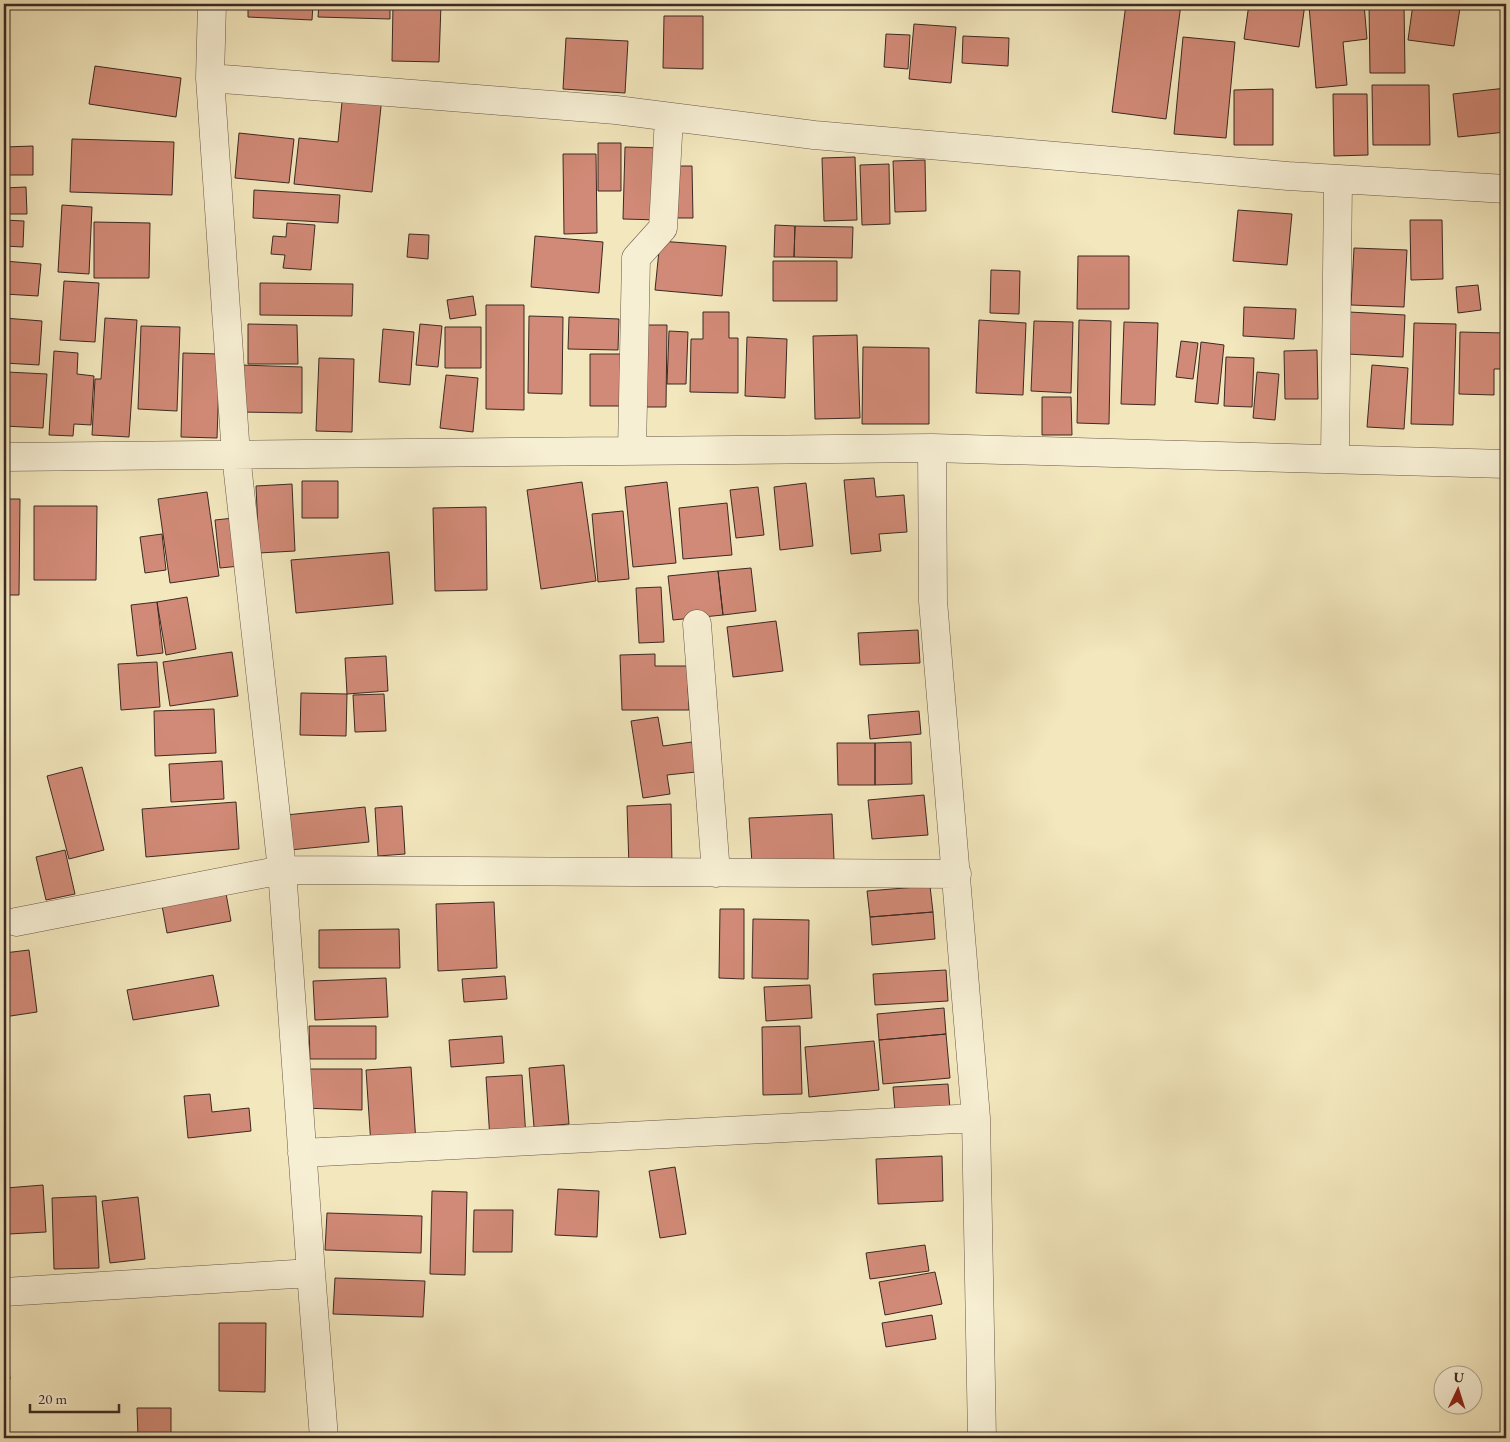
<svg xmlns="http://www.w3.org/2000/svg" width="1510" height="1442" font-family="'EB Garamond',serif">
  <rect width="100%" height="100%" fill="#f3e7bd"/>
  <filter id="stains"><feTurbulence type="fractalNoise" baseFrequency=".004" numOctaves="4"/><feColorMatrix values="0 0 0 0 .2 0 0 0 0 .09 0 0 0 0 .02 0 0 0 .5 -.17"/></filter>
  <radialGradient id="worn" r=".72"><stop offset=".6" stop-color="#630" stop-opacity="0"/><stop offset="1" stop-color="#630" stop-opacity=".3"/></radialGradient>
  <path fill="#d18a77" stroke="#3d2922" d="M248,4H313L312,20L248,17Z
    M319,4H390V19L318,17Z
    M393,4H441L439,62L392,61Z
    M1126,4H1181L1166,119L1112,112Z
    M1249,4H1305L1299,47L1244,39Z
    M1334,4H1364L1367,39L1343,42L1347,85L1316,88L1309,6Z
    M1369,4H1404L1405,73H1370Z
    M1413,4H1427L1460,8L1454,46L1408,40Z
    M1467,4H1503V9L1467,8Z
    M664,16H703V69L663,68Z
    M914,24L956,27L951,83L909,79Z
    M886,34L910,35L908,69L884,67Z
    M963,36L1009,38L1008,66L962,63Z
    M1183,37L1235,42L1226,138L1174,134Z
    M566,38L628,41L625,93L563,89Z
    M95,66L181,78L176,117L89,104Z
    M1372,85H1429L1430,145H1373Z
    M1506,88V132L1458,137L1453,94Z
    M1273,89V145H1234V90Z
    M343,92L382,97L372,192L294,184L299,138L338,142Z
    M1333,94H1367L1368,155L1334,156Z
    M239,133L294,139L289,183L235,178Z
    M72,139L174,142L172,195L70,192Z
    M598,143H621V191H598Z
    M33,146V175H4V147Z
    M625,147L663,148L661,220L623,219Z
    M563,154H596L597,233L564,234Z
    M855,157L857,220L824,221L822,158Z
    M925,160L926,211L895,212L893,161Z
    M889,164L890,224L862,225L860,165Z
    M668,166H692L693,218H669Z
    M26,187L27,214H4V188Z
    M254,190L340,195L338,223L253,218Z
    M62,205L92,207L89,274L58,272Z
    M1238,210L1292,214L1287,265L1233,261Z
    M4,220L24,221L23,247L4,246Z
    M1410,220H1442L1443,279L1411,280Z
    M94,222L150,223L149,278H94Z
    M287,223L315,225L311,270L283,268L285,255L271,254L273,236L286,237Z
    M775,225L795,226L794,257H774Z
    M795,226L853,227L852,258L794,257Z
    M409,234L429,235L428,259L407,257Z
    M535,236L603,242L599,293L531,287Z
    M660,241L726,246L722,296L655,290Z
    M1354,248L1407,250L1404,307L1351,305Z
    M1078,256H1129V309H1077Z
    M4,261L41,264L38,296L4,294Z
    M773,261H837V301H773Z
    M991,270L1020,271L1019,314L990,313Z
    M64,281L99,283L95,342L60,340Z
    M260,283L353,284L352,316L260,315Z
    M1478,285L1481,310L1458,313L1456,287Z
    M473,296L476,315L450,319L447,300Z
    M486,305H524V410L486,409Z
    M1244,307L1296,309L1294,339L1243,336Z
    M703,312H729V338H738V393L690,392L691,339H703Z
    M1349,312L1405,315L1403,357L1347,354Z
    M529,316L563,317L562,394L528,393Z
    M569,317L619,319L618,350L568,349Z
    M4,318L42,321L39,365L4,363Z
    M105,318L137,320L129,437L92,435L95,379H101Z
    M979,320L1026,323L1023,395L976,393Z
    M1079,320L1111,321L1109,424L1077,423Z
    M1034,321L1073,322L1071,393L1031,391Z
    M1124,322L1158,323L1155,405L1121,404Z
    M1414,323L1456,324L1453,425L1411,424Z
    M248,324L297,325L298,364H248Z
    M420,324L442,326L438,367L416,365Z
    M637,325H667L666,407H636Z
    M141,326L180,327L177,411L138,409Z
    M445,327H481V368H445Z
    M383,329L414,332L410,385L379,382Z
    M669,331L688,332L686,384H667Z
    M1460,332L1506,333V369H1494V395L1459,394Z
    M857,335L860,418L815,419L813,336Z
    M747,337L787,339L785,398L745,396Z
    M1181,341L1198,343L1193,379L1176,377Z
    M1201,342L1224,345L1218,404L1195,402Z
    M863,347L929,348V424H862Z
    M1317,350L1318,399H1285L1284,351Z
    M54,351L78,353L77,374L94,376L91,425L74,424L73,436L49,435Z
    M183,353L220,354L217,438L181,437Z
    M590,354H625V406H590Z
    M1226,357L1254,358L1252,407L1224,406Z
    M319,358L354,359L352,432L316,431Z
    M240,365L302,367V413L240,412Z
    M1372,365L1408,368L1404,429L1367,427Z
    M7,372L47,374L43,428L4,426Z
    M1257,372L1279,374L1275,420L1253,418Z
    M446,375L478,378L473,432L440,428Z
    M1042,397H1071L1072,435H1042Z
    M874,478L876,497L904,495L907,532L879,534L881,551L851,554L844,480Z
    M302,481H338V518H302Z
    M582,482L596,581L541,589L527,490Z
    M667,482L676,563L633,567L625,487Z
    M806,483L813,546L780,550L774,487Z
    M292,484L295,551L259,553L256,486Z
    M758,487L764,535L736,538L730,490Z
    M207,492L219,576L170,583L158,499Z
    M4,499H20L19,595H4Z
    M727,503L732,555L683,559L679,508Z
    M34,506H97L96,580H34Z
    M486,507L487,590L435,591L433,508Z
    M623,511L629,579L598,582L592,514Z
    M234,518L240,566L220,568L215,520Z
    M162,534L166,570L145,573L140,537Z
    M389,552L393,604L296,613L291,560Z
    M751,568L756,611L723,615L718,571Z
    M718,571L723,615L673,620L668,576Z
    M661,587L664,642L639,643L636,588Z
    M187,597L196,649L166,655L157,602Z
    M157,602L163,653L137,656L131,605Z
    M776,621L783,671L733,677L727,627Z
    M918,630L920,663L860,665L858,633Z
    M232,652L238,696L170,706L163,662Z
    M655,654V666H687L689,710H622L620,655Z
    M386,656L388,691L347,694L345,658Z
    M157,662L160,707L121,710L118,664Z
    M301,693L347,694L346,736L300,735Z
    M384,694L386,731L355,732L353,695Z
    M214,709L216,753L155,756L154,711Z
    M919,711L921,734L870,739L868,715Z
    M658,717L663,746L692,742L696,772L667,775L670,794L643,798L631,721Z
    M911,742L912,784L875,785V743Z
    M837,743H875V785H838Z
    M222,761L224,799L171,802L169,764Z
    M82,767L104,850L69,859L47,776Z
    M924,795L928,835L872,839L868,800Z
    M236,802L239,849L146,857L142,809Z
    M671,804L672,866L629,867L627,806Z
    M402,806L405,854L378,856L375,808Z
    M365,807L369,842L290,850L286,815Z
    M832,814L834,860L752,864L749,818Z
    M65,850L75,894L46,900L36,857Z
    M930,886L933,912L870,917L867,891Z
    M225,888L231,921L167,933L161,900Z
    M494,902L497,968L438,971L436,904Z
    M720,909H744V979L719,978Z
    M933,912L935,939L872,945L870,917Z
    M753,919L809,920L808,979L752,978Z
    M399,929L400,968H319V930Z
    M29,950L37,1012L4,1017V953Z
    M946,970L948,1001L875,1005L873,974Z
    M213,975L219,1006L133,1020L127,990Z
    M505,976L507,999L464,1002L462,979Z
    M386,978L388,1017L315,1020L313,981Z
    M810,985L812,1018L766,1021L764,987Z
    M944,1008L946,1034L879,1040L877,1014Z
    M309,1026H376V1059H310Z
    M800,1026L802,1094L763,1095L762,1027Z
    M946,1034L950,1078L883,1084L879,1040Z
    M502,1036L504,1063L451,1067L449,1040Z
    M874,1041L879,1090L809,1097L805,1047Z
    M564,1065L569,1124L534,1127L529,1068Z
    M411,1067L416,1143L371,1146L366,1070Z
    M298,1069H362V1110L302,1108Z
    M522,1075L526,1138L490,1140L486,1077Z
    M948,1084L950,1109L895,1112L893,1087Z
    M210,1094L212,1112L249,1108L251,1131L188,1138L184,1096Z
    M942,1156L943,1201L878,1204L876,1159Z
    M675,1167L686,1234L660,1238L649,1171Z
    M43,1185L46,1232L9,1234L6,1188Z
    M558,1189L599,1191L597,1237L555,1235Z
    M432,1191L467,1192L465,1275L430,1274Z
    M96,1196L99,1268L54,1269L52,1198Z
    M138,1197L145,1259L110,1263L102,1201Z
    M474,1210H513L512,1252H473Z
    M327,1213L422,1216L421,1253L325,1250Z
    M925,1245L929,1271L870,1279L866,1253Z
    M935,1272L942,1304L885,1315L879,1282Z
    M335,1278L425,1281L423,1317L333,1314Z
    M932,1315L936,1339L886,1347L882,1323Z
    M4,1322L10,1379H4Z
    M219,1323H266L265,1392L219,1391Z
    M137,1408H171V1437H138Z"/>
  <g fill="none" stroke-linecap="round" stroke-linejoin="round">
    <defs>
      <path id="street" d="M212,4L210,78L236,455L282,870L311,1273L324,1438
        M210,78L616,110L814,135L1288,176L1506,189
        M632,450L636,258L663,228L669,117
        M4,457L932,448
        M1335,459L1338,180
        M697,624L716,873
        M16,922L282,870L957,874
        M302,1153L976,1118
        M4,1292L311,1273
        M982,1438L976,1118L933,601L932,448L1506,464"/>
    </defs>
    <use href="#street" stroke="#6a5849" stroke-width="29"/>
    <use href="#street" stroke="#f7efd4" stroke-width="28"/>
  </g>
  <rect width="1510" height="1442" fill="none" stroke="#f3e7bd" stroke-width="20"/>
  <rect x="5" y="5" width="1500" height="1432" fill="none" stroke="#3d2922" stroke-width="2.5"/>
  <rect x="10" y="10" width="1490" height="1422" fill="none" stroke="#3d2922"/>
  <g transform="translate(1458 1390) rotate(4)"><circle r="24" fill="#f7efd4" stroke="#ada08d"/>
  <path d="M0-4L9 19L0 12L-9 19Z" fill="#8f2418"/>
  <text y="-8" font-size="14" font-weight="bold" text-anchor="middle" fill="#3d2922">U</text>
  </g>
  <path d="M30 1404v8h89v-8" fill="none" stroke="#3d2922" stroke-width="2.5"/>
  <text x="38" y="1404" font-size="15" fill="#3d2922" stroke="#f7efd4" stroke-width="4" paint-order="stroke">20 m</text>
  <rect width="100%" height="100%" filter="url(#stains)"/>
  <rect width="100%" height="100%" fill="url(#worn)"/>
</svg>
